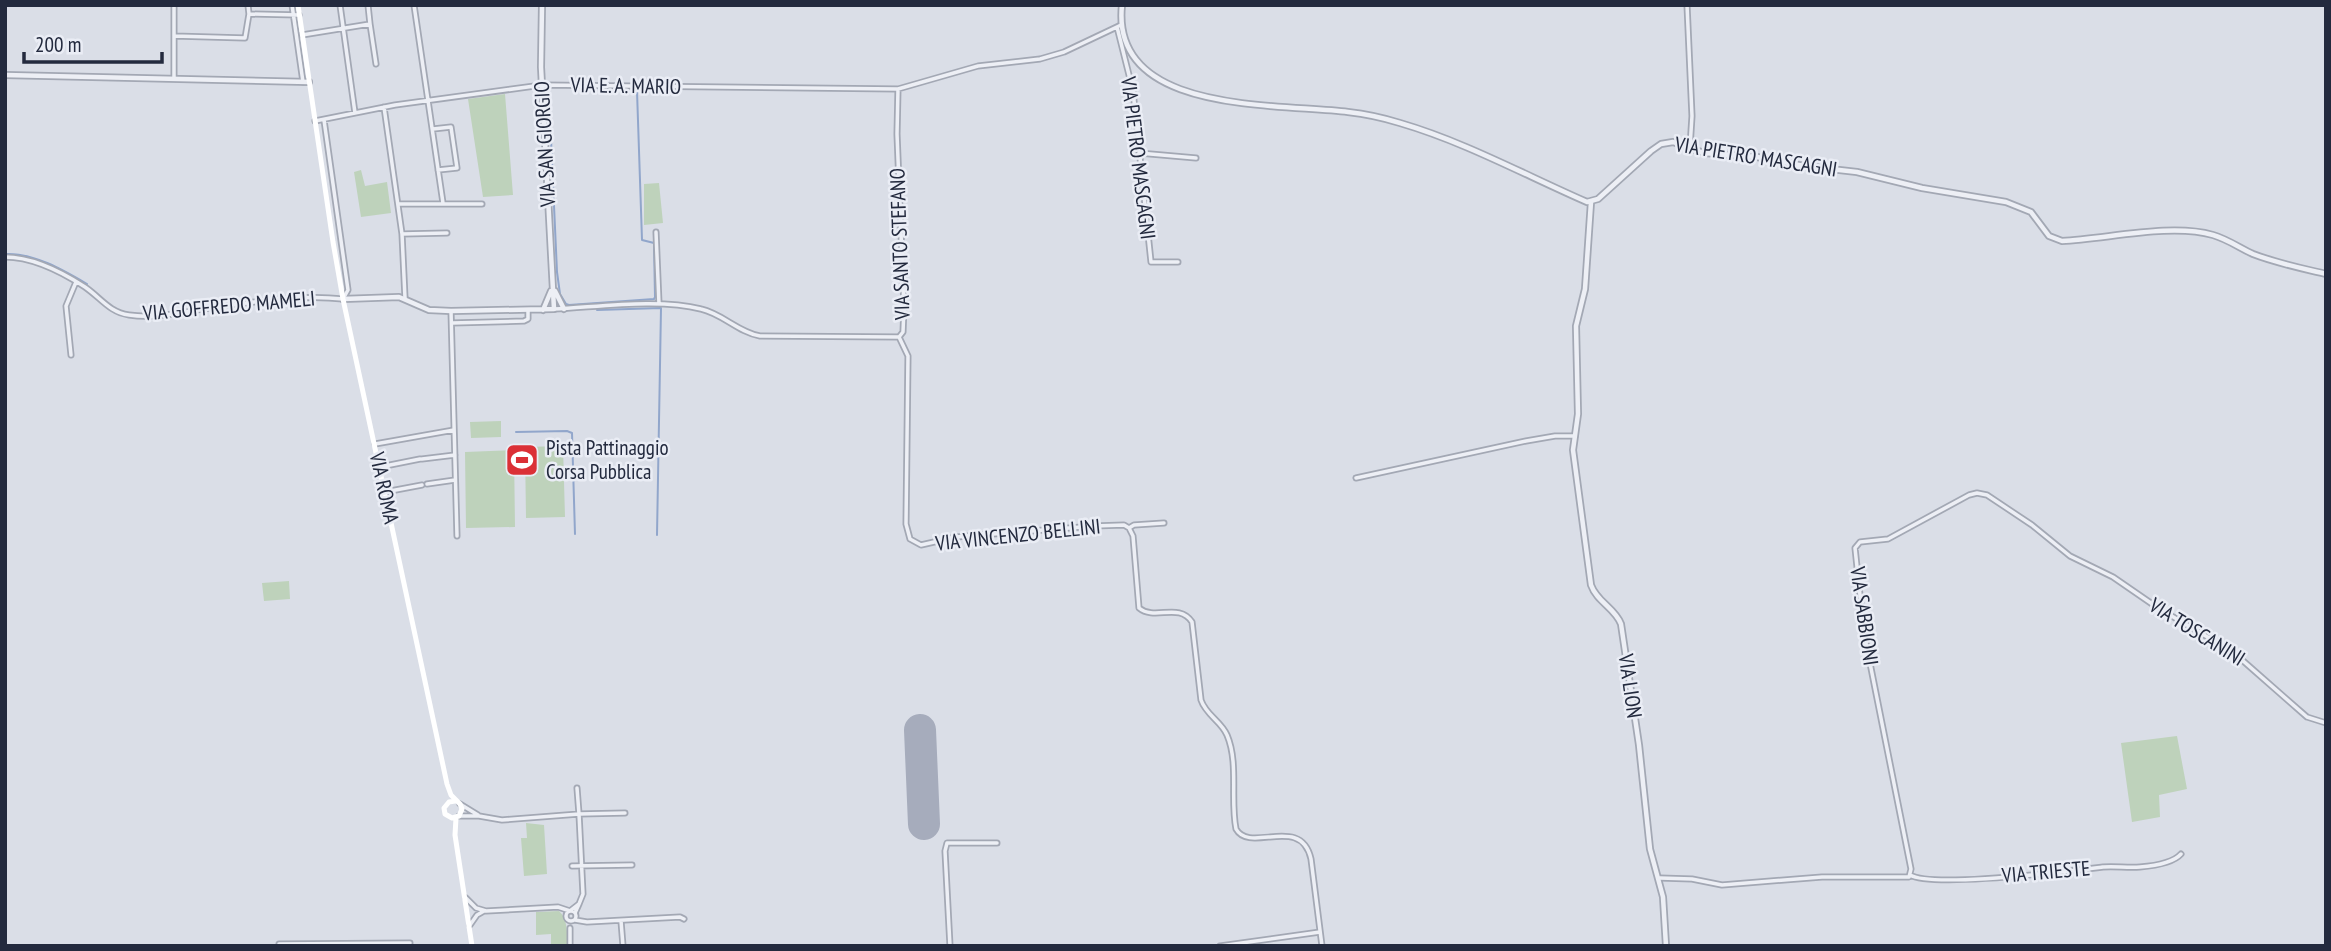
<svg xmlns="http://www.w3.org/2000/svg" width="2331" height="951" font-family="'PT Sans Narrow',sans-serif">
  <rect width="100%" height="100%" fill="#dadee7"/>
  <path fill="#bed2bb" d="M505,94L513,195L483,197L468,99Z
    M361,170L365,186L387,182L391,213L361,217L354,172Z
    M659,183L663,223L644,225V184Z
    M501,421V437L471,438L470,422Z
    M563,446L565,517L526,518L525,447Z
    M514,450L515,527L466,528L465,452Z
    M289,581L290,599L264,601L262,583Z
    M2177,736L2187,789L2159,795L2160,817L2132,822L2121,743Z
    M526,823L544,825L547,874L524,876L521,838H527Z
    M559,911C568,919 567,934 568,946H551V934L536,935V912Z"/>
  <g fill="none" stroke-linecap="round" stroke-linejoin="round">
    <path stroke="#91a6cb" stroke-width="2" d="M549,95L557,272L560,294L566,304L569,305L654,299L655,297L654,243L642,240L637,91
      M6,254C34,253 63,270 87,284
      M597,310L661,308L657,535
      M516,432L567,431L572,433L575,534"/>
    <path stroke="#a6acbc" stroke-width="32" d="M920,730L924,824"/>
    <defs>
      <path id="minor" d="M248,5L249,14
        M292,5L303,82
        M340,5L355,113
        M414,5L443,203
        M1687,5L1692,116L1690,147
        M370,24L376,64
        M1117,27L1133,91L1151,262H1178
        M302,35L370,24L368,5
        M174,36L245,38L249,14L299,15
        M174,78V5
        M898,89L897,134L904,307L903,332L899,337
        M384,107L402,234L405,298
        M315,121L395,105L542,85L898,89L978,66L1040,59L1064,52L1121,25
        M433,129L451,127L457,168L438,170
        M1139,153L1196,158
        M398,204H482
        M656,232L659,304
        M402,234L447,233
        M5,257C32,257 62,272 85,287C101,298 109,312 129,315C156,319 183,312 209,308C253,302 300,294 343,299L348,290L324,120
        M554,309C598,307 659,298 701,309C723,314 738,332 760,336L899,337
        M451,311L457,536
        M452,323L524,321L528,319V311
        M899,337L908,356L906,524L910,539L921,545L956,537L1094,526L1124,525L1129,528L1134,525L1164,523
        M71,355L66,306L76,282
        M375,444L454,430
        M422,459L455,455
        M380,467L420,459
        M1356,478L1526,441L1555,436H1575
        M427,484L455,480
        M385,492L422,485
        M1129,528L1133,536L1139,608C1155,621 1179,602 1192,622L1201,700C1206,715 1221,721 1227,735C1239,763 1230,800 1236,829C1250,854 1301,814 1311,859L1322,946
        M577,788L579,814L625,813
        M460,804L478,815
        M459,816H479L502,820L579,814L583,894L579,904
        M572,866L632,865
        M1910,875C1932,888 2070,871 2103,867C2115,866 2128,868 2140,867C2152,866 2173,863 2181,854
        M1660,878L1692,879L1722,885L1822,877H1909L1911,869L1864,633L1855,548L1860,542L1888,539L1969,495L1977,493L1987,495L2032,525L2070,556L2113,577L2158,608L2233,652L2307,717L2326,723
        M466,898L476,908L486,911L558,907L570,911L579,904L575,913
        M566 916a5 5 0 1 1 10 0a5 5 0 1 1-10 0Z
        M575,920L587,922L680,917L684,919
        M621,921L623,946
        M470,925L477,915L484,911
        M570,928V946
        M279,946V944L410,943
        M950,946L945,851L947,843H997
        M1220,946L1320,932"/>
      <path id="tertiary" d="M1122,5C1110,115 1278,103 1348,112C1366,114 1384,118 1400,123C1465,142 1525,175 1587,202L1598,199L1651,151L1661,144L1673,142L1704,153L1757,157L1804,166L1857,172L1922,188L2006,202L2031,212L2049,236L2062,241C2107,239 2170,223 2213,235C2227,239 2240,248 2253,254C2276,263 2301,268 2326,274
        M5,75L309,82
        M1591,202L1585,289L1576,326L1578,414L1573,450L1591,585C1597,602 1615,608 1621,624L1639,745L1650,849L1663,897L1666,946
        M555,291L564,309
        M343,299L399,297L429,310L451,311L554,309L541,67L542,5
        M543,310L551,291"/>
    </defs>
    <use href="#minor" stroke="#a3a8b4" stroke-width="7"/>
    <use href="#tertiary" stroke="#a3a8b4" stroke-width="8"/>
    <use href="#minor" stroke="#edeff5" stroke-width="3.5"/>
    <use href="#tertiary" stroke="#edeff5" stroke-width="4.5"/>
    <path stroke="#fff" stroke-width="5" d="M298,5L333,242L343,299L447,784L451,795L460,804L462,809L459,816L452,818L445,814L444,808L449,802L455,801
      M456,818L455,835L472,946"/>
  </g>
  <defs>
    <symbol id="stadium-square" viewBox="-11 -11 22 22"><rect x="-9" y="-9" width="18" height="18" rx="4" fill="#db3036" stroke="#eaedf5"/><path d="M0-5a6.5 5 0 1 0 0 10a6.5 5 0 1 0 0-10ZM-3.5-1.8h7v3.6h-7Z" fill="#fff"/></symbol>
  </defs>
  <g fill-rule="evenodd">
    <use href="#stadium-square" x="503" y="441" width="38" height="38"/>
  </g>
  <g text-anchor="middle" stroke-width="5" stroke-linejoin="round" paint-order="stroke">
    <g font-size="21" fill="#232a3e" stroke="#eaedf5">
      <text transform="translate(626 86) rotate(1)" y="7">VIA E. A. MARIO</text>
      <text transform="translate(545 144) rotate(-93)" y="7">VIA SAN GIORGIO</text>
      <text transform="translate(1756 157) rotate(9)" y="7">VIA PIETRO MASCAGNI</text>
      <text transform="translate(1138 158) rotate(83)" y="7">VIA PIETRO MASCAGNI</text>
      <text transform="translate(900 244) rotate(-92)" y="7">VIA SANTO STEFANO</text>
      <text transform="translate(229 306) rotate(-5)" y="7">VIA GOFFREDO MAMELI</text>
      <text transform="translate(384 488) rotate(78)" y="7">VIA ROMA</text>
      <text transform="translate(1018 535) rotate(-6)" y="7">VIA VINCENZO BELLINI</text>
      <text transform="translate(1864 616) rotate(82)" y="7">VIA SABBIONI</text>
      <text transform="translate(2197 632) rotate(32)" y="7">VIA TOSCANINI</text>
      <text transform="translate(1630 686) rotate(82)" y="7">VIA LION</text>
      <text transform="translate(2046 872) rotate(-5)" y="7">VIA TRIESTE</text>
    </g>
    <g font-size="21" fill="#232a3e" stroke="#eaedf5" text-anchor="start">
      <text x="546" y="455">Pista Pattinaggio<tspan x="546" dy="24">Corsa Pubblica</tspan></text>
    </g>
  </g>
  <rect width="2331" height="951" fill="none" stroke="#232a3e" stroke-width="14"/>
  <path d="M24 52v10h138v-10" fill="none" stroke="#232a3e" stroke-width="3.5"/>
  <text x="35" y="52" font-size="21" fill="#232a3e" stroke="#eaedf5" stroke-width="5" paint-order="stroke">200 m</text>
</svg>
